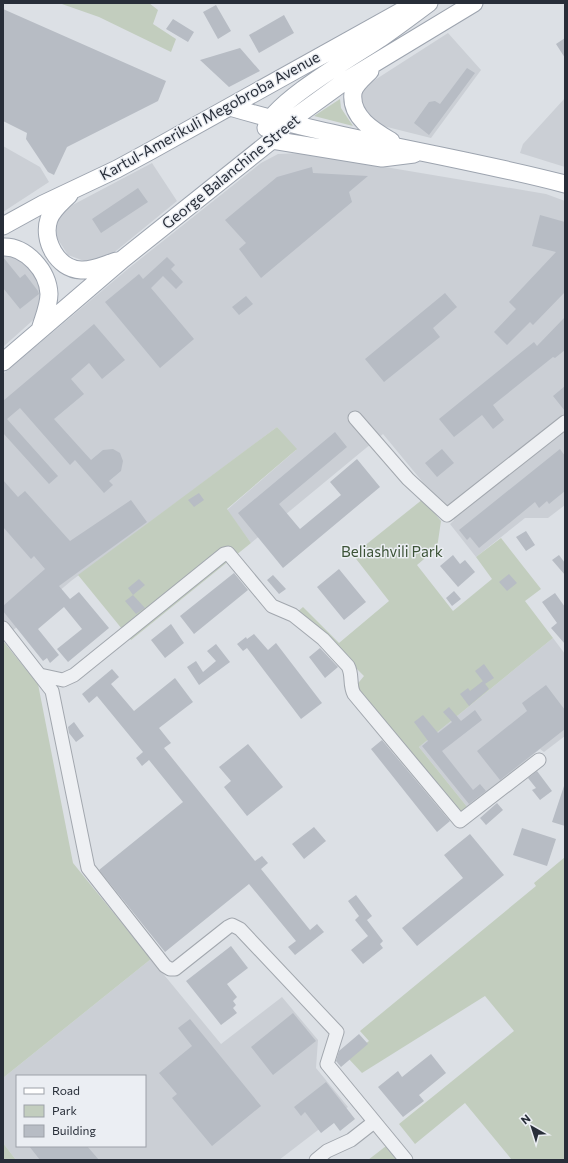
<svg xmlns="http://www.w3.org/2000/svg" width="568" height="1163" font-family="Commissioner,sans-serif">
  <rect width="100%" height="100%" fill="#dce0e5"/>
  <path fill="#cbcfd5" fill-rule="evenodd" d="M448,33L481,70L431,138L383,126L374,121L361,102L360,93L367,85Z
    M565,98V167L520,153L523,144Z
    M3,146L40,167L49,182L3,212Z
    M302,153L546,194L565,201V505L548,518H525L476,557L450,524L454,520L383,434L251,543L227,510L296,450L277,427L71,581L11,632L3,622V374L129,268L261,163L278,154Z
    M152,163L177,201L111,255L87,262L68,255L57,238L56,226L59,217L65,209Z
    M3,250L13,251L44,284L41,313L3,347Z
    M553,638L565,654V736L544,752L540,749L468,808L419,747Z
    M151,959L221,1044L282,997L318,1040L316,1068L348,1107L279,1160H16L3,1143V1078ZM17,1076H145V1146H17Z"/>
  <path fill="#c2cdbe" d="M59,3H149L158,10L153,24L176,39L171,52L99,17Z
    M340,99L341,108L353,126L314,116Z
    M277,427L297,449L227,509L251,543L131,640L78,575Z
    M423,499L441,521L437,548L417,565L453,611L492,579L476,557L501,538L541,589L525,601L553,638L419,747L468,808L460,814L355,687L364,676L357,669L352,667L296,613L303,607L339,643L389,601L353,555Z
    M3,641L38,684L73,863L151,959L3,1078Z
    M565,857V1160H512L465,1103L415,1144L399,1124L514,1031L485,996L362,1073L347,1057L369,1041L360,1031L536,886L534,883Z
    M3,1143L16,1160H3Z
    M390,1143L404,1160H368Z"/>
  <path fill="#b7bcc4" d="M216,5L231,31L218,39L203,12Z
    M3,9L166,81L158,101L67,147L54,175L48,172L26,139L27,133L3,121Z
    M284,15L294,33L259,53L249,35Z
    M173,19L194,32L188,42L166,29Z
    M565,38V58L556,44Z
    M240,48L260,71L229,87L200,60Z
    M467,68L475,73L429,135L414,123L429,102L435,101L440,104Z
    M312,167L313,173L368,176L349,192L352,202L261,278L239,249L246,243L225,220L277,177Z
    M138,188L148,202L101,233L92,219Z
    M540,215L565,222V292L533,325L530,322L507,345L494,332L516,309L509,302L556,252L532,246Z
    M3,257L20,278L25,274L38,291L39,294L20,309L3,288Z
    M167,257L175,265L171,269L183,282L176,289L163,276L151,288L194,339L160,368L105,302L139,274L143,279Z
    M445,293L457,307L433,328L440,337L384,382L365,359Z
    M246,296L253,304L239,315L232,307Z
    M565,317V350L555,358L553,357L493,405L504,420L493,429L482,415L454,437L439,419L534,342L537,346Z
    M94,324L125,360L102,379L89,363L71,379L84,394L54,419L91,460L103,450L113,449L120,453L123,461L121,471L109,481L113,485L104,493L75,460L70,465L20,408L7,419L58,476L49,484L3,433V401Z
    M565,386V411L553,396Z
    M335,432L347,447L279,504L300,529L341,495L330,482L357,459L380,487L283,568L238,513Z
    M442,449L454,463L437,477L425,463Z
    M560,449L565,456V491L549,504L547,501L539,508L535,502L479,548L470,537L467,540L459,530Z
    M3,480L18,497L25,491L70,541L131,500L147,522L59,586L70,599L79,592L109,628L68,662L57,649L82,629L64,607L38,629L59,655L50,663L47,658L43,661L3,611V606L45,569L34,556L31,559L3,527Z
    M199,493L204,500L194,507L188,500Z
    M526,531L535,545L526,551L516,537Z
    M453,555L460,564L465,560L475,572L458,587L440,566Z
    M559,555L565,563V575L552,560Z
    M339,569L366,602L344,620L317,587Z
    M234,573L248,590L194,634L180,616Z
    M509,574L517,583L507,591L499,582Z
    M273,575L286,589L279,594L267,580Z
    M139,579L145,585L133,595L128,588Z
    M454,591L461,599L452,606L446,598Z
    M555,593L565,607V644L551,628L557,623L542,602Z
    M133,595L145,608L136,614L125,601Z
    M171,624L184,643L165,658L151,640Z
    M254,634L268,650L276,643L322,703L301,719L247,648L243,651L237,644L246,637L247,639Z
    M216,644L230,662L199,685L187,667L196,661L203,672L216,661L207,651Z
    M320,648L338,667L325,678L309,657Z
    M484,664L494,678L485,684L475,671Z
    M112,669L119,677L111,684L134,711L175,678L193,702L159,728L171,743L164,748L255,861L262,856L268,863L261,869L310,930L317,924L324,932L295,955L288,947L296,941L249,884L165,952L99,870L183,802L149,760L142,766L136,758L143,752L97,696L89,703L82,694Z
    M483,681L489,689L469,706L460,694L468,688L470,691Z
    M546,685L565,710V729L500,780L477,751L527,711L522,703Z
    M449,707L461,721L475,710L482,720L442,751L473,790L480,784L486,791L469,804L422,746L428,741L414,722L423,715L438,733L452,722L443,712Z
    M74,722L84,736L76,742L69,733L68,727Z
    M382,740L450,821L437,832L371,749Z
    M248,744L283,787L247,816L224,787L231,781L219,767Z
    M537,771L552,791L540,800L532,790L536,788L528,778Z
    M564,786H565V826L552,822Z
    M497,803L503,810L486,825L480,818Z
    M314,827L326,841L304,859L292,844Z
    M522,828L556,839L547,866L513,855Z
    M470,834L504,875L417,946L402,928L463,878L444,855Z
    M356,895L372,916L367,920L383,941L380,944L383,948L363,964L351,950L368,936L355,920L359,916L348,901Z
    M231,946L248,968L227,984L237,997L233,1001L236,1005L233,1008L237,1013L221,1025L186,981Z
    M293,1013L316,1041L273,1075L251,1047Z
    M190,1019L261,1106L212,1146L172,1098L177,1094L159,1073L192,1046L178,1028Z
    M359,1034L368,1044L341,1067L336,1061L339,1051Z
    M431,1054L446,1073L419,1095L424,1101L403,1117L378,1087L398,1071L402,1077Z
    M326,1082L355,1119L340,1131L334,1123L321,1133L305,1112L301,1116L294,1107Z
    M29,1146H87L99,1160H40Z"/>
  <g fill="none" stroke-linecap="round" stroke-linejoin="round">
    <defs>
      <path id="minor" d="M355,418L408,479L447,515L565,422
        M3,628L52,691L88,868L165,966L170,969H175L228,927L232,925L240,929L337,1032L327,1064L406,1160
        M40,675L63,680L74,675L224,554L228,553L272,606L293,615L323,639L348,666C353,675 349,685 354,694L460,821L539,760
        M316,1160L327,1151L351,1140L374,1122"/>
      <path id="major" d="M370,71C364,77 354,85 353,93C350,117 374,131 391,141
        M230,107C340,140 454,155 565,184
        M266,128C270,104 359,53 381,38C397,27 413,15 429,3
        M272,140L382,158L414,154
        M69,195C61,203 53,209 49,219C42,240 57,269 81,270C93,271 106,264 117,261
        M3,226L43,204L117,169L152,150L416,3
        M3,247C26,246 48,271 49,294C49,306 43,319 40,330
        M3,362L123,259L272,140L287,123L345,81L474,3"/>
    </defs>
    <use href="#minor" stroke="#a2a7ae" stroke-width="15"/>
    <use href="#major" stroke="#9da4af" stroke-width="19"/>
    <use href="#minor" stroke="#eef0f3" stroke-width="13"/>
    <use href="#major" stroke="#fff" stroke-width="17"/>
  </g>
  <g text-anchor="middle" stroke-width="3" stroke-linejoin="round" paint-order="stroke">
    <g font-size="15" fill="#282e39" stroke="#ebeef3">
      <text transform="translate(210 116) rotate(-29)" y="5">Kartul-Amerikuli Megobroba Avenue</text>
      <text transform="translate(231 172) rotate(-39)" y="5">George Balanchine Street</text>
    </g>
    <g font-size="15" fill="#3c5337" stroke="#ebeef3">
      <text x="392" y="557">Beliashvili Park</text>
    </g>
  </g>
  <rect width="568" height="1163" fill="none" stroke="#282e39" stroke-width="8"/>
  <rect x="16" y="1075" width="130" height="72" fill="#ebeef3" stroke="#9da1a9"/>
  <rect x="24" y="1088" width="20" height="6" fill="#ffffff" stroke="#9da1a9"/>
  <text x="52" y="1095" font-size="12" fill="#282e39">Road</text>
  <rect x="24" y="1105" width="20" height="12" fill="#c2cdbe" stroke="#9da1a9"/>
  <text x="52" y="1115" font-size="12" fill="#282e39">Park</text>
  <rect x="24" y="1125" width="20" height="12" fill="#b7bcc4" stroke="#9da1a9"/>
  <text x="52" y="1135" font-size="12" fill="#282e39">Building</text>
  <g transform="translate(532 1127) rotate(321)" stroke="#ebeef3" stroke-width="3" paint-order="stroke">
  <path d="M0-3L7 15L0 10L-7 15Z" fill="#282e39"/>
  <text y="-6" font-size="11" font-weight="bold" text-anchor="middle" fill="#282e39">N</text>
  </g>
</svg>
